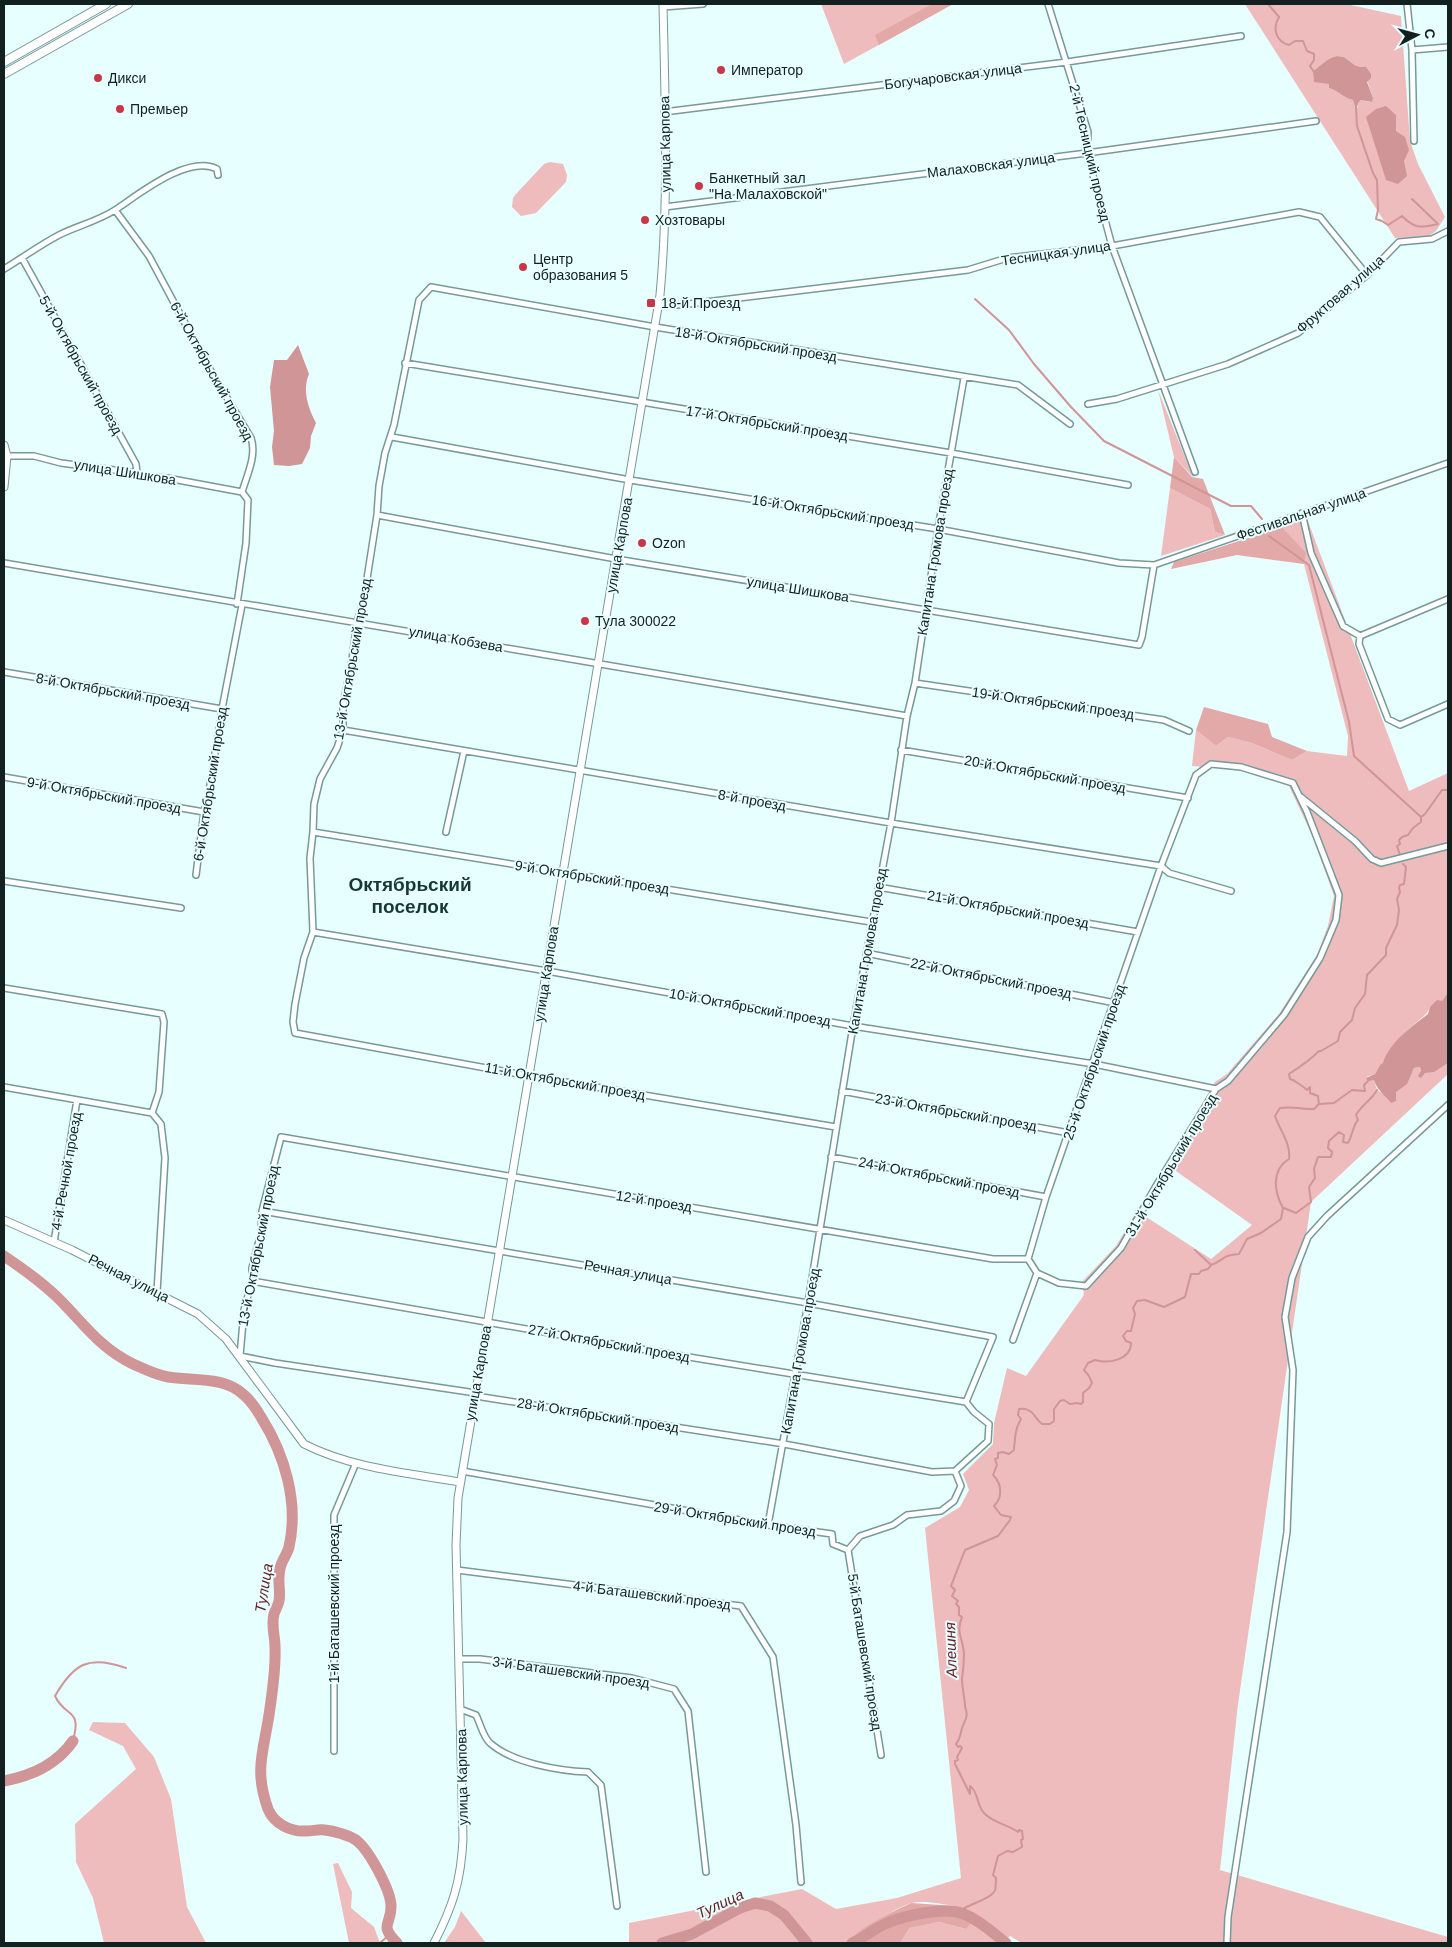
<svg xmlns="http://www.w3.org/2000/svg" width="1452" height="1947" font-family="Helvetica,sans-serif">
  <rect width="100%" height="100%" fill="#e7fffe"/>
  <path fill="#eebcbc" fill-rule="evenodd" d="M821,4H953L844,64Z
    M1245,4H1346L1401,16L1410,141L1418,164L1445,217L1436,231L1429,236L1395,238ZM1337,56L1344,57L1356,66H1362L1373,98L1371,102L1361,100L1359,102L1357,109L1353,100C1343,98 1339,91 1329,88V84L1313,71C1321,66 1328,58 1337,56Z
    M550,162L563,164L567,175L566,182L536,213L521,216L512,207L513,198L516,194L544,164Z
    M1158,390L1193,477L1174,457Z
    M1170,488L1210,509L1215,532L1225,535L1161,556Z
    M1306,516L1409,791L1448,773V992L1442,1001L1430,1007C1427,1015 1422,1017 1417,1022C1404,1033 1388,1048 1383,1064L1380,1065L1375,1074L1366,1077L1374,1080L1377,1090L1384,1094C1403,1090 1406,1085 1414,1068L1420,1067L1421,1071C1433,1075 1439,1068 1448,1063V1074L1311,1202L1238,1704L1220,1870L1448,1937V1943H1022L1010,1936L1003,1943H900L910,1928L939,1922L966,1929L955,1906C942,1904 925,1900 911,1903C901,1905 852,1934 849,1943H629V1923L802,1889L836,1909L897,1898L961,1878L925,1528L960,1507L969,1490L963,1474L993,1444L994,1423L1007,1368L1026,1376L1084,1295L1082,1282L1116,1246L1137,1211L1211,1259L1252,1225L1166,1164L1215,1082L1227,1074L1279,1014L1317,955L1328,926L1334,896L1312,835L1289,786L1241,770L1192,766L1196,730L1216,746L1228,737L1252,743L1292,760L1307,751L1347,756L1348,736L1304,564L1305,553L1282,527Z
    M93,1722L125,1723L154,1757L171,1799L187,1907L206,1943H104L93,1898L76,1862L75,1824L136,1769L123,1746L89,1730Z
    M338,1863L352,1892L351,1908L374,1927L380,1943H349L333,1864Z
    M461,1911L486,1943H444L455,1927Z"/>
  <path fill="#e3a8a8" d="M932,4H953L879,45L875,35Z
    M1174,457L1192,477L1203,479L1225,535L1215,532L1210,509L1170,488Z
    M1282,527L1306,553L1304,564L1237,555L1171,569L1174,562Z
    M1204,707L1268,724L1272,737L1307,751L1292,760L1252,743L1228,737L1216,746L1196,730Z
    M911,1903L955,1906L977,1915L966,1929L939,1922L910,1928L900,1943H849C855,1929 896,1910 911,1903Z"/>
  <path fill="#d09596" d="M1337,56L1344,57L1356,66L1366,67L1371,74V78L1367,82L1373,98L1372,102L1361,100L1359,102L1356,109L1353,100C1343,98 1339,91 1329,88V84L1314,82L1313,71C1321,66 1327,58 1337,56Z
    M1386,106L1396,115V131L1405,137L1409,150L1404,161L1407,176L1398,184L1386,180L1366,117L1376,109Z
    M298,345L309,374C302,390 308,408 316,423L311,436L310,448L302,464L289,466L274,465L272,447L274,431L270,387L274,360H287Z
    M1448,992V1063L1434,1072L1425,1073L1421,1078L1418,1076L1421,1071L1420,1067L1414,1068L1407,1084L1396,1092V1101L1391,1103C1384,1094 1377,1090 1374,1080L1368,1081L1366,1078L1375,1074L1380,1065L1383,1063C1389,1043 1411,1027 1428,1014L1430,1007L1437,1000L1442,1001Z"/>
  <g fill="none" stroke-linecap="round" stroke-linejoin="round">
    <path stroke="#d09596" stroke-width="2" d="M1268,4L1279,17C1272,28 1276,42 1289,45L1295,41H1303L1307,51L1314,54V60L1310,66L1314,72
      M1356,107L1357,126L1373,173L1377,180L1378,210L1376,219L1382,221L1388,225L1402,216C1415,229 1420,228 1438,224
      M1412,199L1437,223
      M975,299L1009,330L1034,364L1071,407L1104,441L1231,506H1251L1262,519
      M1269,536L1309,565L1349,722L1354,756L1421,817
      M1400,855L1397,846L1400,844L1399,840L1402,837L1408,835L1413,828L1421,822V817L1425,814L1442,790H1448
      M1320,1104L1334,1103L1352,1090L1365,1091L1364,1085L1368,1081
      M1284,1208L1296,1213L1311,1202L1309,1187L1315,1178L1314,1169L1318,1157H1331L1332,1152L1328,1148L1329,1141L1339,1132L1344,1135L1343,1142L1348,1143C1353,1135 1352,1127 1358,1120L1356,1115C1361,1105 1371,1101 1377,1090
      M1195,1250L1211,1265
      M73,1741C82,1707 66,1719 55,1696C74,1663 89,1655 126,1668
      M958,1912C966,1905 992,1899 995,1890C996,1887 996,1882 996,1878L993,1875L998,1856L1007,1851L1013,1852L1022,1847L1021,1840L1023,1839L1022,1831L1019,1830L1018,1832C1007,1824 993,1823 984,1813C976,1805 979,1792 970,1786V1794L955,1764V1761L958,1760L957,1757L962,1748L960,1746L958,1747L956,1744C961,1738 960,1735 962,1728C965,1720 969,1716 965,1707C965,1698 962,1689 962,1679C963,1671 964,1663 964,1655C964,1640 955,1633 962,1617L959,1615V1607L956,1604L958,1601L952,1596L955,1590L951,1586L965,1550L998,1536L1010,1520L1011,1517L1001,1515L994,1506C1003,1497 1002,1484 993,1475L997,1465L995,1459L998,1458V1453L1003,1452L1009,1454L1014,1450C1015,1438 1015,1429 1021,1419L1018,1415L1019,1409C1033,1407 1034,1418 1042,1424H1050L1054,1421V1409L1060,1401L1064,1400L1070,1404L1077,1403L1081,1404L1083,1402V1393L1089,1388L1092,1383L1089,1376L1084,1370L1088,1363L1095,1360C1108,1364 1131,1360 1131,1343L1126,1341L1123,1336L1127,1331H1131L1135,1314L1133,1308L1137,1301L1145,1300L1164,1307L1185,1297L1191,1274H1199L1201,1271L1208,1269L1211,1265C1224,1261 1221,1255 1239,1254L1247,1239L1261,1233L1281,1219L1283,1208C1274,1192 1271,1170 1289,1159C1291,1143 1280,1131 1275,1116L1280,1108C1291,1106 1302,1109 1314,1109L1319,1104L1318,1096L1310,1093V1087L1307,1090C1304,1087 1294,1080 1290,1079L1289,1074C1300,1067 1309,1061 1319,1051H1321L1338,1041L1340,1032L1352,1020L1355,1008L1365,994L1367,975L1386,955V948L1397,925L1399,910L1397,899L1400,892L1399,888L1400,885L1404,884L1406,867L1403,864
      M380,1943L389,1935"/>
    <path stroke="#d09596" stroke-width="11" d="M4,1256C22,1268 40,1281 56,1296C82,1321 99,1348 133,1364C144,1369 156,1375 168,1377C193,1381 224,1376 244,1395C251,1401 257,1410 261,1417C285,1455 299,1503 289,1547C287,1555 281,1561 280,1569C277,1581 281,1591 279,1601C278,1606 275,1610 274,1614C271,1625 275,1636 275,1647C276,1667 273,1687 270,1708C265,1748 253,1768 268,1809C274,1824 291,1832 306,1831C313,1831 318,1829 325,1830C334,1831 348,1835 356,1840C369,1850 390,1889 391,1905C392,1925 378,1924 397,1943
      M4,1781C31,1776 57,1764 73,1741
      M662,1943L692,1934L740,1908L755,1903L770,1906L784,1915L807,1943
      M852,1943C864,1938 873,1929 885,1924C903,1916 938,1908 957,1912C975,1916 992,1932 1006,1943"/>
    <defs>
      <path id="street" d="M1048,4L1088,132L1087,153L1112,246L1195,472
        M1407,4L1412,50L1414,141
        M663,7L703,4
        M1412,50L1448,47
        M664,112L1067,62L1241,36
        M665,207L1087,153L1316,121
        M115,210L149,256L208,366L251,438C257,455 247,475 242,492L248,500L246,543L237,604
        M22,258L136,464L137,473
        M4,269C22,258 40,245 59,235C77,226 98,221 115,210C138,195 188,154 217,169L218,175
        M659,304L681,305L968,270L1007,258L1112,246L1299,212L1320,217L1367,275
        M405,363L951,453L1128,485
        M1088,404L1117,399L1228,364L1298,333L1367,275L1399,242L1432,239L1448,231
        M392,437L630,480L938,529L1119,563L1154,565L1448,463
        M7,456H34L61,463L137,473L146,477L167,478L242,492
        M1302,513L1311,553L1343,626L1360,636
        M377,515L616,559L1139,645L1142,637L1154,565
        M4,563L907,716
        M1360,636L1359,644L1388,719L1400,725L1448,704
        M1360,636L1448,599
        M4,672L222,709
        M915,683L1164,720L1189,731
        M343,730L891,823L1161,866L1169,873L1231,891
        M901,750L1188,798
        M1211,764L1241,767L1293,783L1307,812L1339,895L1336,920L1320,958L1284,1015L1228,1081L1216,1089L1156,1186L1121,1248L1086,1286L1059,1283L1037,1273L1028,1259L1046,1197L1161,866L1196,775Z
        M4,777L204,812
        M1301,797L1355,841L1372,859L1381,863L1448,846
        M313,832L871,922
        M446,832L464,751
        M196,875L204,812L208,798L222,709L242,605
        M4,881L181,908
        M878,887L1138,932
        M313,932L547,971L853,1026L1094,1064L1216,1089
        M866,953L1115,1003
        M4,988L162,1014L164,1022L159,1092L152,1113L161,1124L165,1158L157,1292
        M4,1087L152,1113
        M842,1091L1069,1133
        M836,1127L530,1076L295,1033L293,1022L295,1004L304,958L313,932L310,858L313,832L314,804L320,779L337,748L343,730V706L352,660L357,622L363,604L377,515L379,486L385,453L394,425L419,300L431,287L655,327L1018,385L1070,424
        M831,1157L1046,1197
        M262,1211L808,1303L993,1337L966,1402
        M54,1242L77,1100
        M252,1281L658,1352L966,1402
        M1013,1340L1037,1273
        M462,1471L768,1525L832,1534L833,1544L848,1550
        M955,1471L932,1472L784,1444L482,1397L469,1392L275,1363L240,1356L244,1310L252,1281V1268L261,1233L262,1211L281,1137L993,1259H1028
        M955,1471L988,1441L989,1424L974,1412L966,1402
        M768,1525L808,1303L853,1026L891,823L907,716L915,683L938,529L964,378
        M848,1550L881,1755
        M848,1550L860,1536L893,1525L907,1515L941,1511L954,1501L961,1486L955,1471
        M457,1570L741,1606L773,1657L796,1825L801,1882
        M459,1659H480L632,1678L674,1689L688,1711L706,1872
        M460,1709L476,1715C480,1723 483,1737 490,1743C512,1763 560,1771 588,1772L601,1785L617,1906
        M334,1751V1515L356,1463
        M1227,1943L1228,1917L1287,1532L1293,1370L1285,1317L1292,1278L1308,1237L1327,1216L1448,1105"/>
      <path id="secondary" d="M4,445L7,456L4,487
        M4,1220L72,1250L198,1314L226,1339L304,1444C351,1468 408,1473 460,1482
        M434,1943C453,1906 461,1881 463,1839L456,1545L458,1498L660,295C669,198 665,100 663,4"/>
      <path id="primary" d="M4,62L106,4
        M4,74L128,4"/>
    </defs>
    <use href="#street" stroke="#759a99" stroke-width="8"/>
    <use href="#secondary" stroke="#759a99" stroke-width="9"/>
    <use href="#primary" stroke="#759a99" stroke-width="10"/>
    <use href="#street" stroke="#fff" stroke-width="5"/>
    <use href="#secondary" stroke="#fff" stroke-width="7"/>
    <use href="#primary" stroke="#fff" stroke-width="8"/>
  </g>
  <g fill="#c73749" stroke="#e7fffe" stroke-width="2">
    <circle cx="721" cy="70" r="5"/>
    <circle cx="98" cy="78" r="5"/>
    <circle cx="120" cy="109" r="5"/>
    <circle cx="699" cy="186" r="5"/>
    <circle cx="645" cy="220" r="5"/>
    <circle cx="523" cy="267" r="5"/>
    <rect x="646" y="298" width="10" height="10" rx="2.5"/>
    <circle cx="642" cy="543" r="5"/>
    <circle cx="585" cy="621" r="5"/>
  </g>
  <g text-anchor="middle" stroke-width="4" stroke-linejoin="round" paint-order="stroke">
    <g font-size="14" fill="#122120" stroke="#e7fffe" text-anchor="start">
      <text x="731" y="75">Император</text>
      <text x="108" y="83">Дикси</text>
      <text x="130" y="114">Премьер</text>
      <text x="709" y="183">Банкетный зал<tspan x="709" dy="16">"На Малаховской"</tspan></text>
      <text x="655" y="225">Хозтовары</text>
      <text x="533" y="264">Центр<tspan x="533" dy="16">образования 5</tspan></text>
      <text x="661" y="308">18-й Проезд</text>
      <text x="652" y="548">Ozon</text>
      <text x="595" y="626">Тула 300022</text>
    </g>
    <g font-size="14" fill="#122120" stroke="#e7fffe">
      <text transform="translate(953 76) rotate(-7)" y="5">Богучаровская улица</text>
      <text transform="translate(665 144) rotate(-91)" y="5">улица Карпова</text>
      <text transform="translate(1090 153) rotate(77)" y="5">2-й Тесницкий проезд</text>
      <text transform="translate(991 165) rotate(-7)" y="5">Малаховская улица</text>
      <text transform="translate(1056 253) rotate(-8)" y="5">Тесницкая улица</text>
      <text transform="translate(1340 294) rotate(-41)" y="5">Фруктовая улица</text>
      <text transform="translate(756 344) rotate(9)" y="5">18-й Октябрьский проезд</text>
      <text transform="translate(81 365) rotate(61)" y="5">5-й Октябрьский проезд</text>
      <text transform="translate(212 371) rotate(61)" y="5">6-й Октябрьский проезд</text>
      <text transform="translate(767 423) rotate(9)" y="5">17-й Октябрьский проезд</text>
      <text transform="translate(125 472) rotate(9)" y="5">улица Шишкова</text>
      <text transform="translate(833 512) rotate(9)" y="5">16-й Октябрьский проезд</text>
      <text transform="translate(1301 514) rotate(-19)" y="5">Фестивальная улица</text>
      <text transform="translate(619 545) rotate(-80)" y="5">улица Карпова</text>
      <text transform="translate(935 552) rotate(-81)" y="5">Капитана Громова проезд</text>
      <text transform="translate(798 589) rotate(9)" y="5">улица Шишкова</text>
      <text transform="translate(456 639) rotate(10)" y="5">улица Кобзева</text>
      <text transform="translate(352 659) rotate(-80)" y="5">13-й Октябрьский проезд</text>
      <text transform="translate(113 691) rotate(10)" y="5">8-й Октябрьский проезд</text>
      <text transform="translate(1053 703) rotate(8)" y="5">19-й Октябрьский проезд</text>
      <text transform="translate(1045 774) rotate(10)" y="5">20-й Октябрьский проезд</text>
      <text transform="translate(210 784) rotate(-81)" y="5">6-й Октябрьский проезд</text>
      <text transform="translate(104 795) rotate(10)" y="5">9-й Октябрьский проезд</text>
      <text transform="translate(752 800) rotate(10)" y="5">8-й проезд</text>
      <text transform="translate(592 877) rotate(9)" y="5">9-й Октябрьский проезд</text>
      <text transform="translate(1008 909) rotate(10)" y="5">21-й Октябрьский проезд</text>
      <text transform="translate(867 951) rotate(-80)" y="5">Капитана Громова проезд</text>
      <text transform="translate(546 974) rotate(-81)" y="5">улица Карпова</text>
      <text transform="translate(991 978) rotate(11)" y="5">22-й Октябрьский проезд</text>
      <text transform="translate(750 1007) rotate(10)" y="5">10-й Октябрьский проезд</text>
      <text transform="translate(1094 1062) rotate(-71)" y="5">25-й Октябрьский проезд</text>
      <text transform="translate(565 1081) rotate(10)" y="5">11-й Октябрьский проезд</text>
      <text transform="translate(956 1112) rotate(10)" y="5">23-й Октябрьский проезд</text>
      <text transform="translate(1171 1165) rotate(-59)" y="5">31-й Октябрьский проезд</text>
      <text transform="translate(66 1171) rotate(-80)" y="5">4-й Речной проезд</text>
      <text transform="translate(939 1177) rotate(11)" y="5">24-й Октябрьский проезд</text>
      <text transform="translate(654 1201) rotate(9)" y="5">12-й проезд</text>
      <text transform="translate(258 1246) rotate(-79)" y="5">13-й Октябрьский проезд</text>
      <text transform="translate(628 1272) rotate(10)" y="5">Речная улица</text>
      <text transform="translate(129 1278) rotate(27)" y="5">Речная улица</text>
      <text transform="translate(609 1343) rotate(10)" y="5">27-й Октябрьский проезд</text>
      <text transform="translate(800 1351) rotate(-80)" y="5">Капитана Громова проезд</text>
      <text transform="translate(478 1373) rotate(-80)" y="5">улица Карпова</text>
      <text transform="translate(598 1415) rotate(9)" y="5">28-й Октябрьский проезд</text>
      <text transform="translate(735 1519) rotate(9)" y="5">29-й Октябрьский проезд</text>
      <text transform="translate(652 1595) rotate(7)" y="5">4-й Баташевский проезд</text>
      <text transform="translate(334 1604) rotate(-90)" y="5">1-й Баташевский проезд</text>
      <text transform="translate(865 1652) rotate(81)" y="5">5-й Баташевский проезд</text>
      <text transform="translate(571 1672) rotate(8)" y="5">3-й Баташевский проезд</text>
      <text transform="translate(462 1777) rotate(-91)" y="5">улица Карпова</text>
    </g>
    <g font-size="15" font-style="italic" fill="#641e25" stroke="#e7fffe">
      <text transform="translate(264 1588) rotate(-81)" y="5">Тулица</text>
      <text transform="translate(951 1650) rotate(-92)" y="5">Алешня</text>
      <text transform="translate(720 1904) rotate(-25)" y="5">Тулица</text>
    </g>
    <g font-size="19" font-weight="bold" fill="#153837" stroke="#e7fffe">
      <text x="410" y="891">Октябрьский<tspan x="410" dy="22">поселок</tspan></text>
    </g>
  </g>
  <rect width="1452" height="1947" fill="none" stroke="#122120" stroke-width="10"/>
  <g transform="translate(1417 35) rotate(84)" stroke="#e7fffe" stroke-width="4" paint-order="stroke">
  <path d="M0-4L9 19L0 12L-9 19Z" fill="#122120"/>
  <text y="-8" font-size="14" font-weight="bold" text-anchor="middle" fill="#122120">С</text>
  </g>
</svg>
